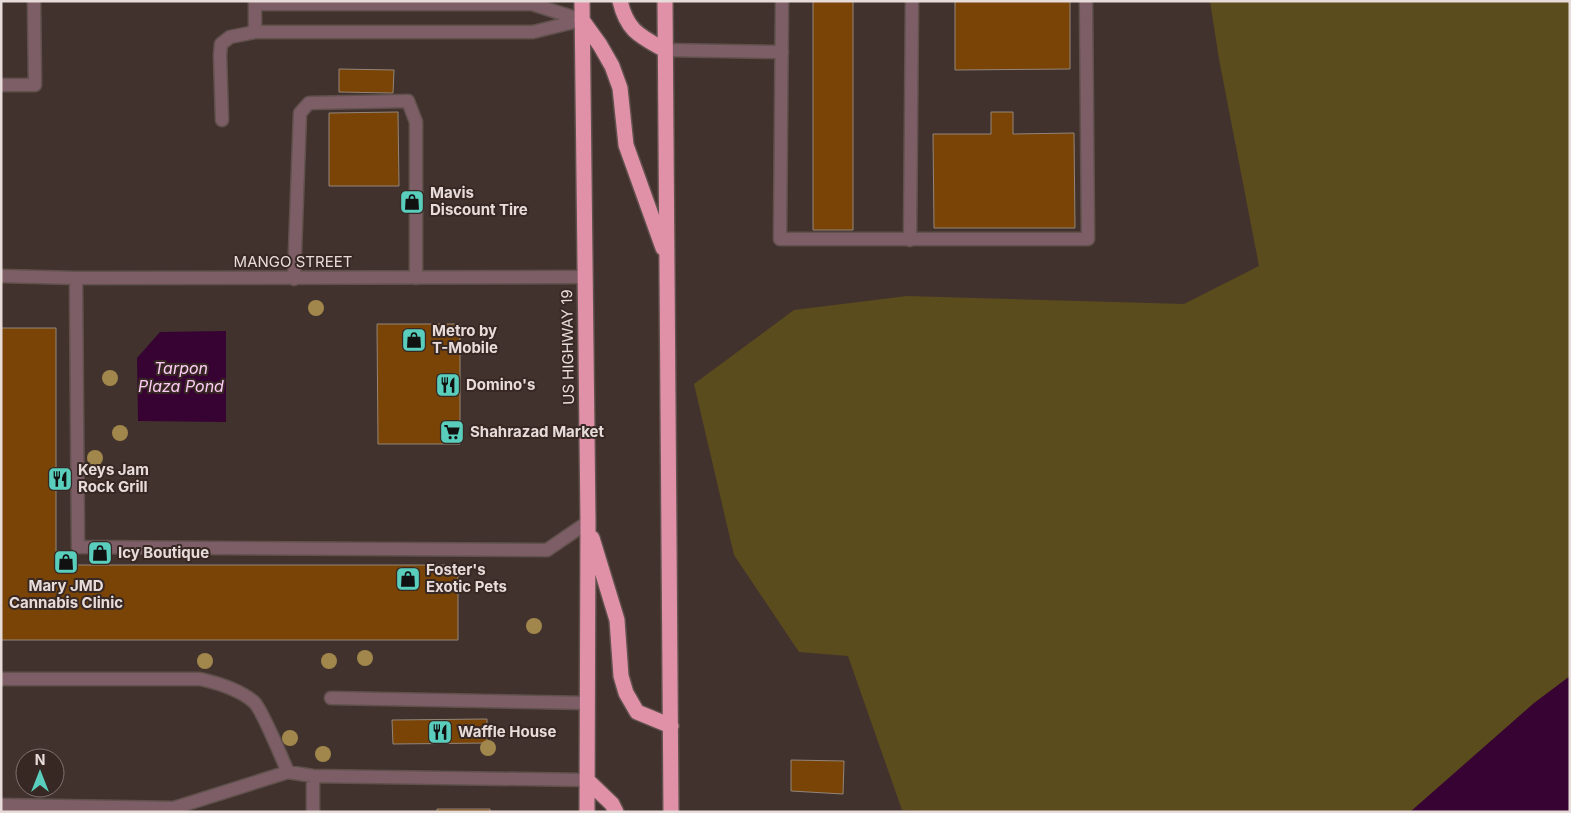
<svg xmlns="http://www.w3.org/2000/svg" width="1571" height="813" font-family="Inter,sans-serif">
  <rect width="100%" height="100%" fill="#42322e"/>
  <path fill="#5b4c1d" d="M1210,1H1570V715L1452,812H939L902,810L848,656L799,652L734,555L694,384L794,310L907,296L1184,304L1259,266L1219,59Z"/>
  <path fill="#360332" d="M226,331V422L138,421L137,358L160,332Z
    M1570,676V812H1410L1534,703Z"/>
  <path fill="#794406" stroke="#938578" d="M813,1H853V230H813Z
    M955,1H1070V69L955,70Z
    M339,69L394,70L393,93L339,92Z
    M398,112L399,186H329V113Z
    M991,112H1013V134L1074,133L1075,228H934L933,134H991Z
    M377,324H460V444H378Z
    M1,328H56V565H458V640H1Z
    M487,719V743L393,744L392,720Z
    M791,760L844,761L843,794L791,791Z
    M437,809H490V812H437Z"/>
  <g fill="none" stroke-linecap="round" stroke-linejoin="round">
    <defs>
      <path id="minor" d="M255,1V32
        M782,1L780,239H1088L1086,1
        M255,4H532L582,20
        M665,50L782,52
        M1,85H35L34,1
        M222,120L220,55L221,44L230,37L255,32H533L582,20
        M910,240L912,1
        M1,276L76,278L584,277
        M76,278L78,547L547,550L588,522
        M294,279L300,113L309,103L408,101L416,122V278
        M1,679H200C218,683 239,689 254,702C262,709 282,759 288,772
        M331,698L586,703
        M1,805L174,808L288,772L313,776L587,780
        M313,812V776"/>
      <path id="highway" d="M582,1L588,522L587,812
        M620,1C627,31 640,36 665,50
        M665,1L671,812
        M582,20L600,45L612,66L620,88L626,145L663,248
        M592,538L617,620L621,676L626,693L637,712L671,726
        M587,780L612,804L616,812"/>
    </defs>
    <use href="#minor" stroke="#60514d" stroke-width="15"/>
    <use href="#highway" stroke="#60514d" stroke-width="18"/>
    <use href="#minor" stroke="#7e5e66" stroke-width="12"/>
    <use href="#highway" stroke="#e091a7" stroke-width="15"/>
  </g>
  <g fill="#a1874c">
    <circle cx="316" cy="308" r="8"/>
    <circle cx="110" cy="378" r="8"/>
    <circle cx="120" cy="433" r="8"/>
    <circle cx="95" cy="458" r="8"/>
    <circle cx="534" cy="626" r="8"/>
    <circle cx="365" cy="658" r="8"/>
    <circle cx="205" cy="661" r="8"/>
    <circle cx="329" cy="661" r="8"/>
    <circle cx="290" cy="738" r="8"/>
    <circle cx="488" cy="748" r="8"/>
    <circle cx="323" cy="754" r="8"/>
  </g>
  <defs>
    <symbol id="shop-square" viewBox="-11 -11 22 22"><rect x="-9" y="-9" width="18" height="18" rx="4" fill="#5acebd" stroke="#382824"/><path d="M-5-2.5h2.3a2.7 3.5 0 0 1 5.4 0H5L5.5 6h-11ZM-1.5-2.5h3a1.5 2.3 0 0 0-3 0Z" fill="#111"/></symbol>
    <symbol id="restaurant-square" viewBox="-11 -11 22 22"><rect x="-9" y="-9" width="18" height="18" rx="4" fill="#5acebd" stroke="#382824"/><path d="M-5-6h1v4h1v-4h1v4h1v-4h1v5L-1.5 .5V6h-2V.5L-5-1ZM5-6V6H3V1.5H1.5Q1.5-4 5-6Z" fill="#111"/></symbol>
    <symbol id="supermarket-square" viewBox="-11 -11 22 22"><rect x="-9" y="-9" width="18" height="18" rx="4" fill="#5acebd" stroke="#382824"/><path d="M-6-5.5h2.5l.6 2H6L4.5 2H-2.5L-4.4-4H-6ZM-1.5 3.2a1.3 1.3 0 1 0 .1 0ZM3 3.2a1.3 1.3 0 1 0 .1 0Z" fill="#111"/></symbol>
  </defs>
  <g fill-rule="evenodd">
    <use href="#shop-square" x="398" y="188" width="28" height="28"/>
    <use href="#shop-square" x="400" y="326" width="28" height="28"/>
    <use href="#restaurant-square" x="434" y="371" width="28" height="28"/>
    <use href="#supermarket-square" x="438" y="418" width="28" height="28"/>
    <use href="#restaurant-square" x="46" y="465" width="28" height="28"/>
    <use href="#shop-square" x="86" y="539" width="28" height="28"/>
    <use href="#shop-square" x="52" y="548" width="28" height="28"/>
    <use href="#shop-square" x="394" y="565" width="28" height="28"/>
    <use href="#restaurant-square" x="426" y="718" width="28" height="28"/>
  </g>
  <g text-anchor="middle" stroke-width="4" stroke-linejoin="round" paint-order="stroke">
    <g font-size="15" font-weight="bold" fill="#e7dcda" stroke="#382824" text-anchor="start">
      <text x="430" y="198">Mavis<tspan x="430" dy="17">Discount Tire</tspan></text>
      <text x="432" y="336">Metro by<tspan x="432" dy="17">T-Mobile</tspan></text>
      <text x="466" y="390">Domino's</text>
      <text x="470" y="437">Shahrazad Market</text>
      <text x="78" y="475">Keys Jam<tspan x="78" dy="17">Rock Grill</tspan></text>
      <text x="118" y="558">Icy Boutique</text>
      <text x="426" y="575">Foster's<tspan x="426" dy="17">Exotic Pets</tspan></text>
      <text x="66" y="591" text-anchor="middle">Mary JMD<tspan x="66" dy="17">Cannabis Clinic</tspan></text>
      <text x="458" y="737">Waffle House</text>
    </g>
    <g font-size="15" fill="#e7dcda" stroke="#382824">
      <text x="293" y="267">MANGO STREET</text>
      <text transform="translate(568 347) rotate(-91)" y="5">US HIGHWAY 19</text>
    </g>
    <g font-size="16" font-style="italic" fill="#feccf6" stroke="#382824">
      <text x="181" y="374">Tarpon<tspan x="181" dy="18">Plaza Pond</tspan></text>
    </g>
  </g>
  <rect width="1571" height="813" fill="none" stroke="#e7dcda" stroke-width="5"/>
  <g transform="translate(40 773)"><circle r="24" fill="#382824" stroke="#7e706d"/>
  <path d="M0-4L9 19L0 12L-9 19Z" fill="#5acebd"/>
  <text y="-8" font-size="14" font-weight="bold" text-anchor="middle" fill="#e7dcda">N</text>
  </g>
</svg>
